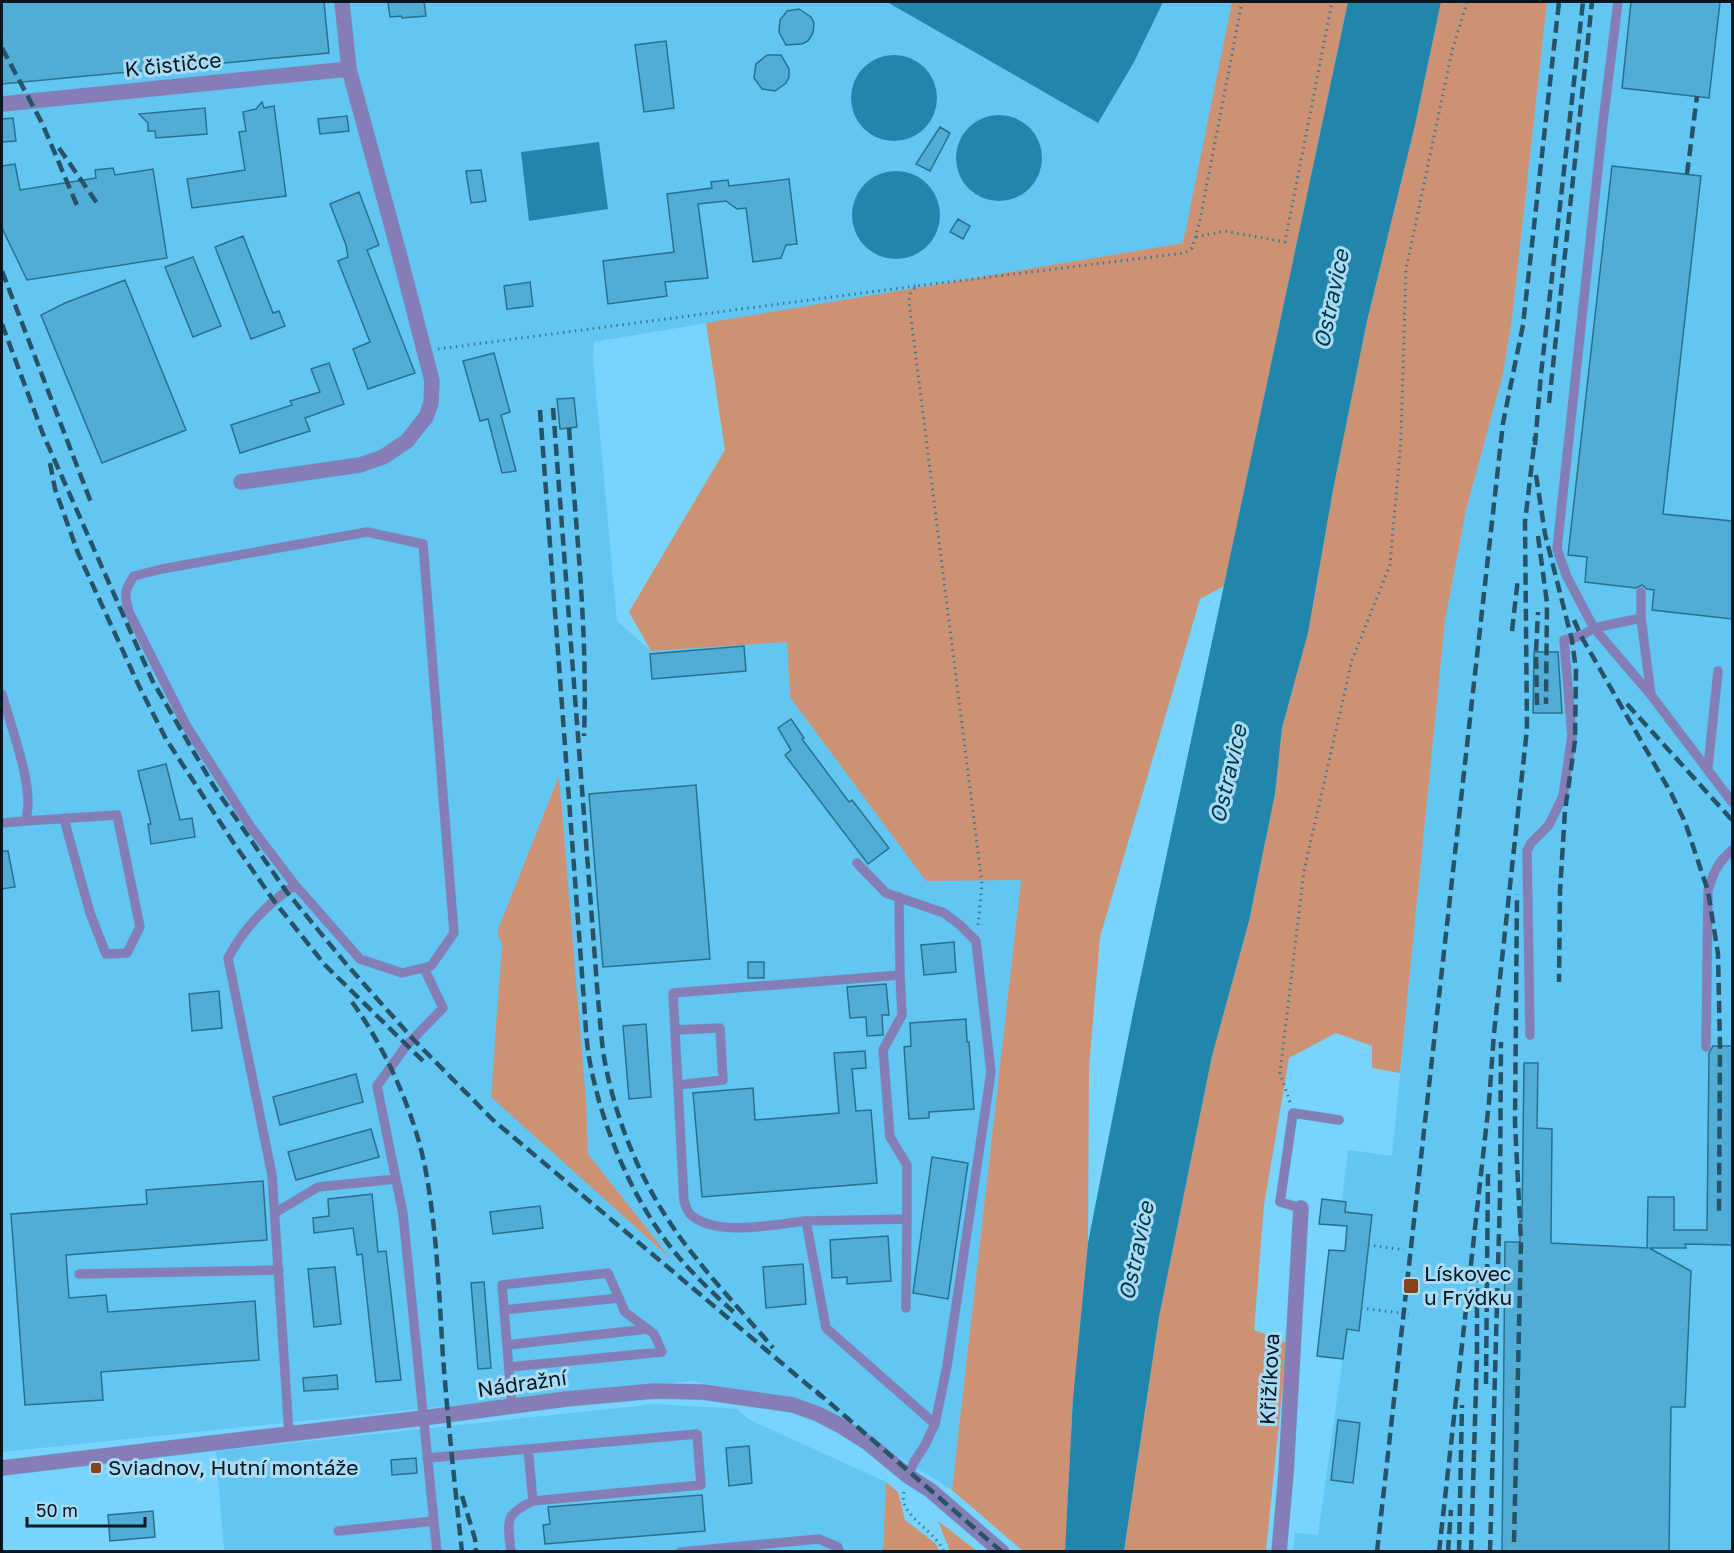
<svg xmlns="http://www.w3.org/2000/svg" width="1734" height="1553" font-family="'Golos Text',sans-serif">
  <rect width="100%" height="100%" fill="#78d3fd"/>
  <path fill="#63c6f2" d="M2,2H1232L1184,243L594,342L593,358L617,621L651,651L787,642L790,697L1021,880L952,1490L814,1405L692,1381L2,1452Z
    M1547,2H1732V1551L1293,1552L1295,1533L1318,1535L1347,1329L1359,1330L1372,1215L1345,1212L1346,1202L1342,1201L1348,1150L1392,1156L1445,621L1466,510L1503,374L1512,319Z
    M655,1404L738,1409L748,1419L886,1482L883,1551H224L216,1451Z"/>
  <path fill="#cc9273" d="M1232,2H1348L1224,586L1200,599L1100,937L1089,1067L1088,1243L1073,1398L1065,1551H1023L952,1490L1021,880L926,881L790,697L787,642L651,651L629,612L725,450L706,323L1183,243Z
    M1441,2H1547L1512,319L1503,374L1466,510L1445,621L1400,1073L1372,1068V1046L1336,1033L1289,1058L1264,1205L1254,1330L1287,1343L1266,1551L1124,1552L1159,1317L1212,1056L1249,921L1275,794L1282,728L1308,633L1333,490L1367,321L1415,125Z
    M559,776L586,1101L588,1154L670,1258L491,1097L502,944L497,932Z
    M886,1482L898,1492L905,1520L936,1544L939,1551H883Z
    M938,1521L977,1551H950Z"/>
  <path fill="#2285ab" d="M887,2H1163L1134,62L1098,123Z
    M1348,2H1441L1415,125L1367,321L1333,490L1308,633L1282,728L1275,794L1249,921L1212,1056L1159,1317L1124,1551H1065L1073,1398L1088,1243L1133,1013Z
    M851 98a43 43 0 1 1 86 0a43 43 0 1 1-86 0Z
    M956 158a43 43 0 1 1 86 0a43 43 0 1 1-86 0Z
    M599,142L608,209L529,221L521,152Z
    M852 215a44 44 0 1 1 88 0a44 44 0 1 1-88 0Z"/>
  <path fill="#51add5" stroke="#29708e" stroke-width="1.5" d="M2,2H324L329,53L2,84Z
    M388,2H424L426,16L402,18L401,16L390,17Z
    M1631,2H1720L1709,98L1622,88Z
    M799,9L811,17L814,23L813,33L808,41L802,44L786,45L779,32L780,20L787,11Z
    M666,41L674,108L644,112L635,45Z
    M767,55H781L789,69V77L786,83L775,91L762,89L754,78L756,64Z
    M262,102L264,108L274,106L286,196L192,208L187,179L245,170L239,132L246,131L243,112L256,109Z
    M205,108L207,134L156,138L155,131H148V123L139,114Z
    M347,116L349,131L320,134L318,119Z
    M13,118L16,141L2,142V119Z
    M940,127L950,133L930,171L916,164Z
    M15,164L20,190L96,178L95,170L113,168L115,175L153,169L167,258L27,280L2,228V166Z
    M1612,166L1701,176L1663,514L1732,521V619L1652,610L1654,590L1647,589L1642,585L1636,588L1585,582L1587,557L1568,555Z
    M481,170L486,201L471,203L466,171Z
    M789,179L797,244L786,245L781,258L753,262L746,208L737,209L726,201L698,204L708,278L665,282L667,296L608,304L603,261L674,252L667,194L712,188L711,182L728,180L729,186Z
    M359,192L379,245L367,250L415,373L368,389L353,349L370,342L338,261L348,257L346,245L330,204Z
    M958,219L970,226L963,239L950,232Z
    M243,236L273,313L279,311L285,326L251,339L215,247Z
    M193,257L221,326L193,337L165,267Z
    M125,280L186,430L102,463L41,315L65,303Z
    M530,282L533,306L507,309L504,286Z
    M494,353L510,412L501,415L516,471L502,473L488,419L480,421L463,361Z
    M329,363L344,404L305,418L310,431L240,453L231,425L292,405L290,401L320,392L311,369Z
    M574,398L577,427L560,429L557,399Z
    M744,646L746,671L652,679L650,654Z
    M1534,652H1558L1562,713H1533Z
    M791,719L804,738L802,739L849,802L852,800L889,848L868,864L785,755L791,750L778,728Z
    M166,764L180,820L192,818L195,837L151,844L148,824H151L138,771Z
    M696,785L710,959L603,967L589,794Z
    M2,851H8L15,887L2,889Z
    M954,942L956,972L924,975L921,945Z
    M748,962H764V978H748Z
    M886,984L889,1015H882L883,1035L867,1036L866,1017L850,1018L847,987Z
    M219,991L222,1028L192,1031L189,994Z
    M966,1019L967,1042H969L974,1109L929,1112V1118L909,1119L904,1047L911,1046L910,1023Z
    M646,1024L651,1097L629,1099L623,1026Z
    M1713,1046H1732V1245L1685,1244L1686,1248H1649L1691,1271L1685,1407H1671L1669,1551H1502L1505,1242H1520V1221H1522L1524,1063H1538L1537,1128L1552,1129L1551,1243L1647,1248L1648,1197H1674V1230H1707L1709,1053Z
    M865,1051L866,1068L852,1069L856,1111L871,1110L877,1183L702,1197L693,1093L753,1088L755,1120L839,1113L834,1053Z
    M356,1074L363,1102L280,1125L273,1097Z
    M371,1129L379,1157L296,1180L288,1152Z
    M932,1157L968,1163L948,1299L913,1293Z
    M263,1181L267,1240L66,1255L69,1298L106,1295L108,1312L255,1301L259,1360L101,1372L103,1400L25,1405L11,1214L147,1204L146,1190Z
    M372,1194L378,1252L386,1251L401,1380L376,1382L362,1254L357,1255L353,1228L314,1233L313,1218L329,1216L328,1199Z
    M1322,1199L1346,1202L1345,1212L1372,1215L1359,1331L1347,1329L1343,1359L1317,1356L1329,1250L1345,1251L1347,1226L1319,1224Z
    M540,1206L543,1228L493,1234L490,1212Z
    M888,1236L891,1281L847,1284V1277L832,1278L830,1240Z
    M803,1264L806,1304L766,1308L763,1267Z
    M335,1267L341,1324L314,1327L308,1269Z
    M484,1282L491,1368L478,1369L471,1283Z
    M337,1375L338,1389L304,1391L303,1378Z
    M1338,1420L1360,1423L1353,1483L1331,1480Z
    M749,1446L752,1483L729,1486L726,1448Z
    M416,1458L417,1473L392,1475L391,1460Z
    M702,1495L705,1531L545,1544L543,1525L550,1524L548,1507Z
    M153,1511L155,1537L110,1541L108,1515Z"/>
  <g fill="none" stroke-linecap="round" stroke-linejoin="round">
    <defs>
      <path id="service" d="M1618,2L1603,122L1557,549L1567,577L1594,628L1651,695L1732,802
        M1641,592V618L1651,695
        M2,694C10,725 37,792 25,821L2,823
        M1708,767L1718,671
        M25,821L117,815L140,927L127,953L106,954L90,913L64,819
        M857,863L886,893L944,913L960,925L976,941L991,1072L947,1366L935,1424L924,1447L914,1462L908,1476
        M899,897L900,975L673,993L684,1201C686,1206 687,1211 690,1214C716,1238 774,1224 806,1221L826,1328L935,1424
        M424,968L443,1008L406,1046L377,1086L403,1214L437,1552
        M900,975L902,1015L883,1050L890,1137L907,1165V1219
        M675,1030L720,1028L723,1080L678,1085
        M1530,1035L1527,851L1531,843L1549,825L1563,796L1572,736L1564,640L1581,636L1594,628L1641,618
        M1706,1047L1708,891C1713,873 1718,862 1732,850
        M1301,1208L1280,1202L1293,1113L1339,1120
        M275,1213L318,1187L396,1179
        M806,1221L907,1219L906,1308
        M79,1274L279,1270
        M504,1310L619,1298
        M507,1345L647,1329
        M509,1367L662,1352L654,1334L625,1312L608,1273L502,1285L512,1407
        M289,1434L272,1175L228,958C244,928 267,904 295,885L360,959L402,973L431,966L454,933L423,544L367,532L162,569L134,576C124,591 124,594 129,612L186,725L250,826L295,885
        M528,1449L533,1501
        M427,1458L697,1434L701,1485L533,1501C503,1515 508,1521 511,1552
        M338,1531L434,1521
        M680,1552L819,1539L838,1547L839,1552"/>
      <path id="minor" d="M2,104L349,69
        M241,482L360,465L383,457L407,441L426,417L431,403L432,381L399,253L349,69L342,2
        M2,1468L423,1418L566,1399L654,1391L703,1392L793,1405L818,1414L841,1426L868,1443L908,1476L930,1490L1002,1552
        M1279,1552L1286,1473L1301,1208"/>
    </defs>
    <use href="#service" stroke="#62b1d6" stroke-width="10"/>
    <use href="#minor" stroke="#62b1d6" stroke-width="16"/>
    <path stroke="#3d7691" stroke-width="3" stroke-dasharray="1.5 4.5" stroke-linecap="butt" d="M1196,237L1224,231L1285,242L1332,2
      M438,349L916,286
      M978,925L982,884L909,302L910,294L916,286L1185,253L1192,248L1199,225L1242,2
      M1290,1102L1280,1073L1304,871L1352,660L1390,565L1401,439L1406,269L1452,51L1467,2
      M1368,1245L1404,1250
      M1361,1308L1409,1314
      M904,1492C898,1516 934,1528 944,1552"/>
    <use href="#service" stroke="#847db6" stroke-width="9"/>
    <use href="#minor" stroke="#847db6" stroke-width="15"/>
    <path stroke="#265368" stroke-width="4.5" stroke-dasharray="12 6" stroke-linecap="butt" d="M2,48L42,123L79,210
      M59,148L99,206
      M1687,174L1697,96
      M2,271L92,505
      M2,324L43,434L152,680L213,785L286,891L347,965L413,1039L493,1120L822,1397
      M1549,403L1592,2
      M553,408L598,999C600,1018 601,1038 604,1057C617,1130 649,1201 696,1258C720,1289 748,1318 773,1348
      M540,410L584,1001C585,1017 586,1034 588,1051C599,1122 634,1207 683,1262C700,1281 719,1299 738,1316
      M569,428C576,530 588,633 584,736
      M1535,445L1541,374L1583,2
      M50,463L55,489L78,553L139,686L166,739L233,842L274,901L325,965L423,1061
      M1536,475L1545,534L1572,640L1576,670L1575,741L1565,811L1560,891L1559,982
      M1538,536L1547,603L1546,704
      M1574,620L1581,636L1671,793L1685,822L1708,891L1718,954L1720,1046L1719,1216
      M1512,631L1518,578
      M1627,704L1732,820
      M1537,705L1536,652L1538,612
      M352,1002C385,1047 414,1112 425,1167C437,1229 439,1294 443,1357C448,1422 455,1487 462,1552
      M1486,1384L1488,1171
      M816,1391L1002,1552
      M462,1496L475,1539L476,1552
      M1514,1542L1521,1242L1515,1123L1517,894
      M1377,1552L1503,423L1523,325L1559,2
      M1439,1552L1489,1102L1494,1033L1527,729L1525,522L1535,437
      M1448,1552L1451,1510
      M1459,1552L1462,1405
      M1471,1552L1477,1355V1270
      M1490,1552L1500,1197L1501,1042"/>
  </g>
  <g fill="#874317" stroke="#a9dcf4" stroke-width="2">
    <rect x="1403" y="1278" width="16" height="16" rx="3"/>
    <rect x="90" y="1462" width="12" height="12" rx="3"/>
  </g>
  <g text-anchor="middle" stroke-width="6" stroke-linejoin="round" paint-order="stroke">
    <g font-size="21" fill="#001722" stroke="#a9dcf4">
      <text transform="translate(173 65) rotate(-6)" y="7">K čističce</text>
      <text transform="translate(1270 1379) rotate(-87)" y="7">Křižíkova</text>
      <text transform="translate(522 1384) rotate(-8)" y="7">Nádražní</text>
    </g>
    <g font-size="21" fill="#001722" stroke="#a9dcf4" text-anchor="start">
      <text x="1424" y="1281">Lískovec<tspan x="1424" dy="24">u Frýdku</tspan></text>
      <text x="108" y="1475">Sviadnov, Hutní montáže</text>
    </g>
    <g font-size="22" font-style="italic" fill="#00374c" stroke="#a9dcf4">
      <text transform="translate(1331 299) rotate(-78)" y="8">Ostravice</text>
      <text transform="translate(1228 774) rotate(-77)" y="8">Ostravice</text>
      <text transform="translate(1136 1251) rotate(-78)" y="8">Ostravice</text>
    </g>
  </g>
  <rect width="1734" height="1553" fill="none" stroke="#001722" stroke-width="6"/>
  <path d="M27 1517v9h118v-9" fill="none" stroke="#001722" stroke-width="3"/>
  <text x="36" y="1517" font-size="18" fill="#001722" stroke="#a9dcf4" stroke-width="4.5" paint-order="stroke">50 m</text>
</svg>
